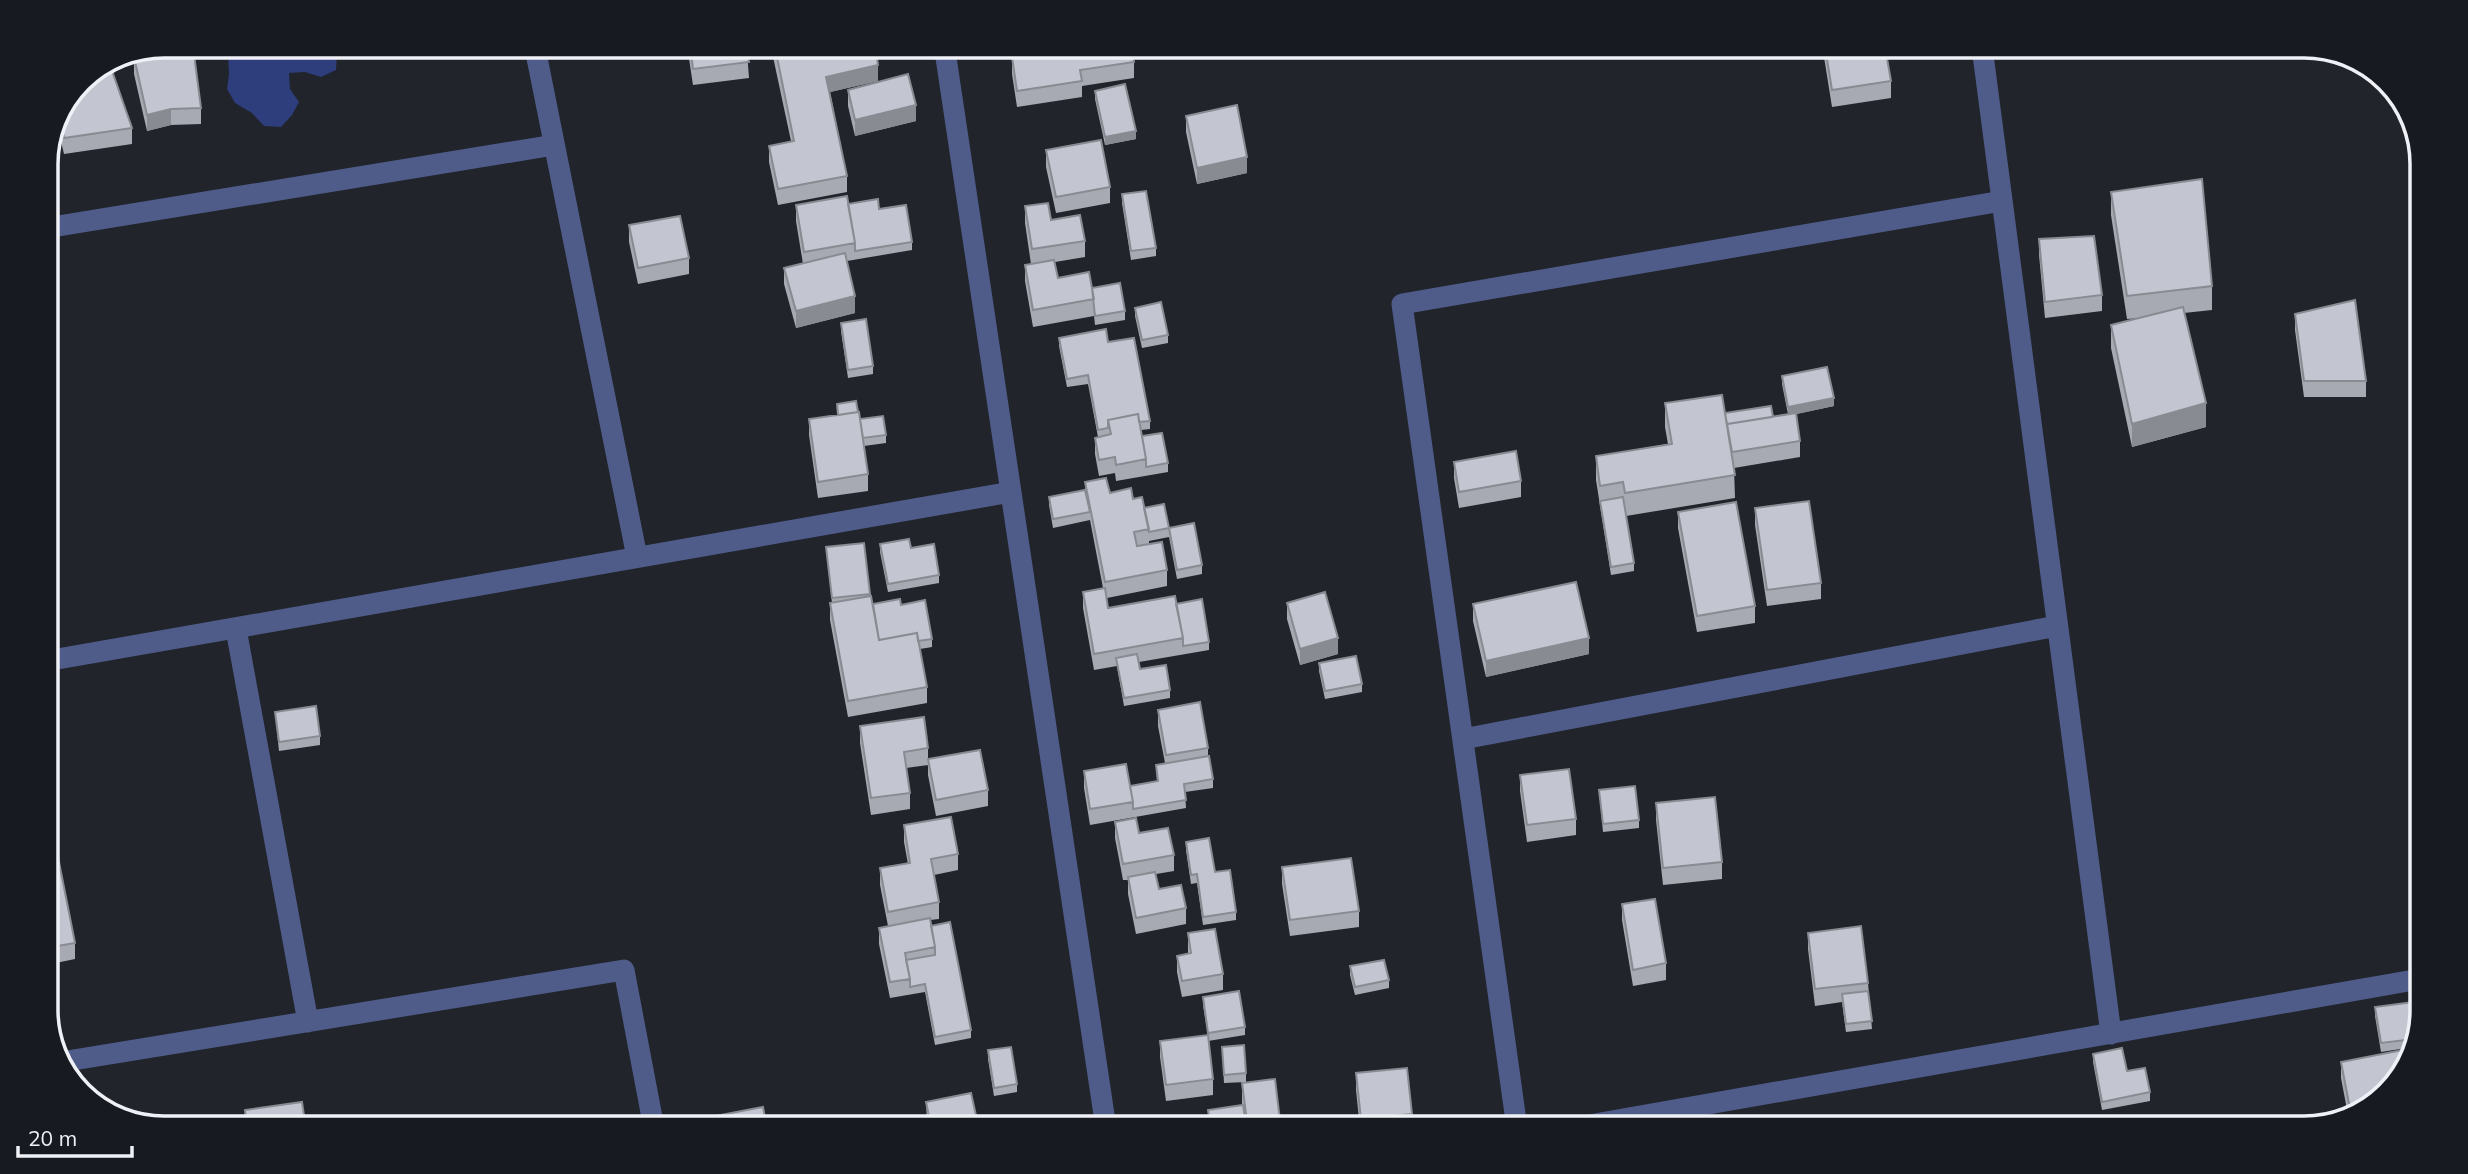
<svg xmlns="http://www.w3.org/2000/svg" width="2468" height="1174" font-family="Mulish,sans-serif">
  <rect width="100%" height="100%" fill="#21242b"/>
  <path fill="#2e3d7c" d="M228,54L337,53L336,70L321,77L305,72L289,73L290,89L299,102L292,115L281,127L264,126L252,113L235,103L227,89L229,74Z"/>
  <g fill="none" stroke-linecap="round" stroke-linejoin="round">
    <path stroke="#4f5c8a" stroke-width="21" d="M1982,47L2111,1034
      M945,51L1106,1128
      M536,53L637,557
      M46,228L554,145
      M236,629L308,1022
      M46,661L1011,492
      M1463,739L2057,626
      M61,1062L624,970L654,1128
      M1517,1128L1402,304L2002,201
      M1572,1128L2414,980"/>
  </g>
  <path fill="#a8aab3" d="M1824,47H1885L1891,81V98L1832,107L1824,57Z
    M876,51L878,81L830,92L847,176V192L778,205L769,162V146L791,141L772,52Z
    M688,52H747L749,78L693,85Z
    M134,57L201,108V124L171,125L147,131L134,74Z
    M1012,57L1134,62V78L1082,86V97L1017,107L1012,74Z
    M80,80L132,128V144L64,154L58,129Z
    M848,90L916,121L855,136L848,106Z
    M1095,91L1136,139L1105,145L1095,99Z
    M1186,116L1247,173L1197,184L1186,132Z
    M1046,150L1110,187V203L1056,213L1046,167Z
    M2111,192L2212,286V310L2184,313L2206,427L2132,447L2111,348V325L2140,318L2127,319L2111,215Z
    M1122,194L1156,248V256L1131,260L1122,203Z
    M848,204L879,209L912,242V250L847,261L855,313L796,328L784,284V268L803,264L796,221V205Z
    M1025,206L1051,220L1085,241V257L1055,262L1058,278L1092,288L1125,311V320L1095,325L1094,316L1033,327L1025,281V265L1031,264L1025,223Z
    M629,225L689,258V274L638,284L629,242Z
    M2039,239L2102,295V311L2045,318L2039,255Z
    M1135,308L1168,335V343L1142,348L1135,316Z
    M2295,314L2366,381V397H2304L2295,330Z
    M841,323L873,366V374L848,378L841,331Z
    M1059,338L1108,342L1150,421V429L1141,430L1142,436L1168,463V472L1116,481L1115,473L1099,476L1095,454V438L1098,437L1088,384L1067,387L1059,346Z
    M1782,376L1834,406L1796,414L1800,441V457L1734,468L1735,498L1626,516L1634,563V571L1611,575L1596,480V456L1668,444L1665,427V403L1725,413L1773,417L1788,414L1782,384Z
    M837,404L858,412L860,419L886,435V443L864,446L868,474V491L818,498L809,435V419L837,415Z
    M1454,462L1521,481V497L1459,508L1454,478Z
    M1085,482L1110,493L1133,499L1169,528V537L1149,541V544L1167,570V586L1107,598L1108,608L1176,604L1209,642V650L1139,662L1140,669L1170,690V698L1124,706L1117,666L1094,670L1083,608V592L1103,588L1090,520L1053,528L1049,505V497L1085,490Z
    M1755,508L1821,583V599L1767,606L1755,525Z
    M1678,512L1755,606V623L1697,632L1678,528Z
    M1169,528L1202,565V574L1177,579L1169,537Z
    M864,543L870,597L873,604L901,605L932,639V647L920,649L927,687V703L848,717L830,620V603H832L826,547Z
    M880,544L911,548L939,575V583L888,592L880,552Z
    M1287,603L1338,654L1300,665L1287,619Z
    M1473,604L1589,654L1486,677L1473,621Z
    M1319,663L1362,684V692L1325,699L1319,671Z
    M1158,710L1208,748V756L1213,779V788L1185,792L1186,808L1090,825L1084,788V771L1130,786L1157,782L1156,765L1165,763L1158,726Z
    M275,712L320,736V745L279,751Z
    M860,726L928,748V765L906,768L910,793V809L871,815L860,743Z
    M928,759L988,790V806L936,816L928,775Z
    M1520,775L1576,819V835L1527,842L1520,791Z
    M1599,790L1639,820V828L1603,832Z
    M1656,803L1722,862V879L1663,885L1656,820Z
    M1115,822L1139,833L1174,855V871L1156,874L1159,889L1186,908V924L1136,934L1128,894V880H1123L1115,838Z
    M904,825L958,854V870L934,875L939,902V919L930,920L931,926L971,1030V1038L935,1045L925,992L890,998L879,944V928L888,926L880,885V868L908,864L904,842Z
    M1186,842L1215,872L1236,912V920L1203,925L1197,883L1191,884L1186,850Z
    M46,859L75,943V959L46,965Z
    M1282,867L1359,911V927L1290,936L1282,884Z
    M1622,904L1666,963V980L1633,986L1622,920Z
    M1188,933L1223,974V990L1182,997L1177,972V956L1188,954Z
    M1808,933L1868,983L1872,1029L1846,1032L1842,1002L1815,1006L1808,949Z
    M1350,966L1389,980V988L1355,995L1350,975Z
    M1203,997L1245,1027V1035L1208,1041L1213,1079V1095L1166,1101L1160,1057V1041L1208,1035L1203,1005Z
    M2414,1002L2413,1047L2381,1052L2375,1016V1007Z
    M1222,1047L1246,1073V1082L1224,1083Z
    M988,1050L1017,1084V1092L994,1096L988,1059Z
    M2093,1054L2127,1071L2150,1092V1101L2102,1110L2093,1062Z
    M2341,1062L2370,1109L2348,1115L2341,1078Z
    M1356,1073L1412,1114V1128L1360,1129L1356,1090Z
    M1242,1083L1281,1129H1210L1208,1110L1242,1105Z
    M926,1102L979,1129H919V1124L927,1122Z
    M245,1110L306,1129H245Z"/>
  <path fill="#888b92" d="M878,65V81L826,93V77Z
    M916,105V121L855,136V120Z
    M171,109V125L147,131V115Z
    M1136,131V139L1105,145V137Z
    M1247,157V173L1197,184V168Z
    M855,296V313L796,328V311Z
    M1834,398V406L1788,416V407Z
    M2206,403V427L2132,447V424Z
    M1338,638V654L1300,665V649Z
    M1589,638V654L1486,677V661Z"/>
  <path fill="#c3c6d0" stroke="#888b92" stroke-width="2" d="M1825,47H1885L1891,81L1832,90Z
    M1132,50L1134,62L1080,70L1082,81L1017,91L1012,57L1057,51Z
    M876,51L878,65L826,77L847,176L778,189L769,146L794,141L776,52Z
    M691,52H747L749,62L693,69Z
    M150,54H194L201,108L171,109L147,115L134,57Z
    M110,65L132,128L64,138L61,124L80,80L99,68Z
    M908,74L916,105L855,120L848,90Z
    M1125,84L1136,131L1105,137L1095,91Z
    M1237,105L1247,157L1197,168L1186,116Z
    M1101,140L1110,187L1056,197L1046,150Z
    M2202,179L2212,286L2127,296L2111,192Z
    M1146,191L1156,248L1131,251L1122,194Z
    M847,196L855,243L804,252L796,205Z
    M878,199L879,209L906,205L912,242L855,251V243L848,204Z
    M1048,203L1051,220L1080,215L1085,241L1032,249L1025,206Z
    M680,216L689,258L638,268L629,225Z
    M2094,236L2102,295L2045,302L2039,239Z
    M845,253L855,296L796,311L784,268Z
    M1054,260L1058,278L1089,272L1094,299L1033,310L1025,265Z
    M1120,283L1125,311L1095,316L1092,288Z
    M2355,300L2366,381H2304L2295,314Z
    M1161,302L1168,335L1142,340L1135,308Z
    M2183,307L2206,403L2132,424L2111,325Z
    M866,319L873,366L848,370L841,323Z
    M1106,329L1108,342L1134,338L1150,421L1139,422L1138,414L1108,420V428L1098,430L1088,375L1067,379L1059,338Z
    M1827,367L1834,398L1788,407L1782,376Z
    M1722,395L1735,475L1625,493L1623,482L1600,486L1596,456L1672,444L1665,403Z
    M856,401L858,412L838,415L837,404Z
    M1771,406L1773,417L1727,424L1725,413Z
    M859,412L868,474L818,482L809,419Z
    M1796,413L1800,441L1732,452L1727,424Z
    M1138,414L1146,459L1116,465L1115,457L1099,460L1095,438L1111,434L1108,420Z
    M883,416L886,435L863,438L860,419Z
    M1162,433L1168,463L1146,467V459L1142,436Z
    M1516,451L1521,481L1459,492L1454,462Z
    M1106,478L1110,493L1131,488L1133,499L1142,497L1149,529L1134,532L1137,546L1162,542L1167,570L1105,582L1085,482Z
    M1085,490L1090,512L1053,519L1049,497Z
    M1623,497L1634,563L1611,567L1600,501Z
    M1809,501L1821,583L1767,590L1755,508Z
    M1736,502L1755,606L1697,616L1678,512Z
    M1164,504L1169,528L1149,532L1144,508Z
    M1194,523L1202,565L1177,570L1169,528Z
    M909,539L911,548L934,544L939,575L888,584L880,544Z
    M864,543L870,594L832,598L826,547Z
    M1576,582L1589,638L1486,661L1473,604Z
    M1105,588L1108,608L1175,596L1183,638L1094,654L1083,592Z
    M1325,592L1338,638L1300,649L1287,603Z
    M871,596L879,640L917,633L927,687L848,701L830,603Z
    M900,599L901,605L925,600L932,639L918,641L917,633L879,640L873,604Z
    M1202,599L1209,642L1183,646V638L1176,604Z
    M1137,654L1140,669L1166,665L1170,690L1124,698L1116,658Z
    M1356,656L1362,684L1325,691L1319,663Z
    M1200,702L1208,748L1166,755L1158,710Z
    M316,706L320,736L279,742L275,712Z
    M924,717L928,748L904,752L910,793L871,798L860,726Z
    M980,750L988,790L936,800L928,759Z
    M1209,756L1213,779L1184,784L1186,800L1133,809V802L1130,786L1158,781L1156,765Z
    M1126,764L1133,802L1090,809L1084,771Z
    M1569,769L1576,819L1527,825L1520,775Z
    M1635,786L1639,820L1603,824L1599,790Z
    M1715,797L1722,862L1663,868L1656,803Z
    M951,817L958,854L931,859L939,902L888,912L880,868L910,863L904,825Z
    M1136,818L1139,833L1168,828L1174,855L1123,864L1115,822Z
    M1209,838L1215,872L1230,870L1236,912L1203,917L1197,874L1191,875L1186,842Z
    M58,857L75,943L46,948V859Z
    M1351,858L1359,911L1290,920L1282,867Z
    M1155,872L1159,889L1181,885L1186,908L1136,918L1128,877Z
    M1655,899L1666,963L1633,970L1622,904Z
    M930,918L935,947L905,953L910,979L890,982L879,928Z
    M950,922L971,1030L935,1037L925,984L910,987V979L906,960L935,955V947L931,926Z
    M1861,926L1868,983L1815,989L1808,933Z
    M1215,929L1223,974L1182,981L1177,956L1191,953L1188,933Z
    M1384,960L1389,980L1355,987L1350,966Z
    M1239,991L1245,1027L1208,1033L1203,997Z
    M1868,991L1872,1021L1846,1024L1842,994Z
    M2414,1002V1039L2381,1043L2375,1007Z
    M1208,1035L1213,1079L1166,1085L1160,1041Z
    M1244,1045L1246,1073L1224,1075L1222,1047Z
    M1011,1047L1017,1084L994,1088L988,1050Z
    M2122,1048L2127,1071L2145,1068L2150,1092L2102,1102L2093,1054Z
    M2413,1048V1056L2370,1109L2351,1114L2341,1062Z
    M1407,1068L1412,1114L1361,1119L1356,1073Z
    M1275,1079L1281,1129H1248L1242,1083Z
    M971,1093L979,1129H920L919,1124L930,1121L926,1102Z
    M302,1102L306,1129H247L245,1110Z
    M1243,1105L1247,1129H1211L1208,1110Z
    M763,1107L767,1129H712L710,1117Z
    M2016,1122L2018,1128H1984Z
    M1927,1124L1928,1128H1898Z"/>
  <path d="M0 0H2468V1174H0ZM164 58H2304A106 106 0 0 1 2410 164V1010A106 106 0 0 1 2304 1116H164A106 106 0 0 1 58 1010V164A106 106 0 0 1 164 58Z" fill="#181a21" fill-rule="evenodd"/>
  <path fill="none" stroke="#eff1f6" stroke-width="3.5" d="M164 58H2304A106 106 0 0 1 2410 164V1010A106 106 0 0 1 2304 1116H164A106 106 0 0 1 58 1010V164A106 106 0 0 1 164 58Z"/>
  <path d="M18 1146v10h114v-10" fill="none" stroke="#eff1f6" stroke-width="3.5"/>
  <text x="28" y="1146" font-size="21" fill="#eff1f6" stroke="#181a21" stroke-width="5" paint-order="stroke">20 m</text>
</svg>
